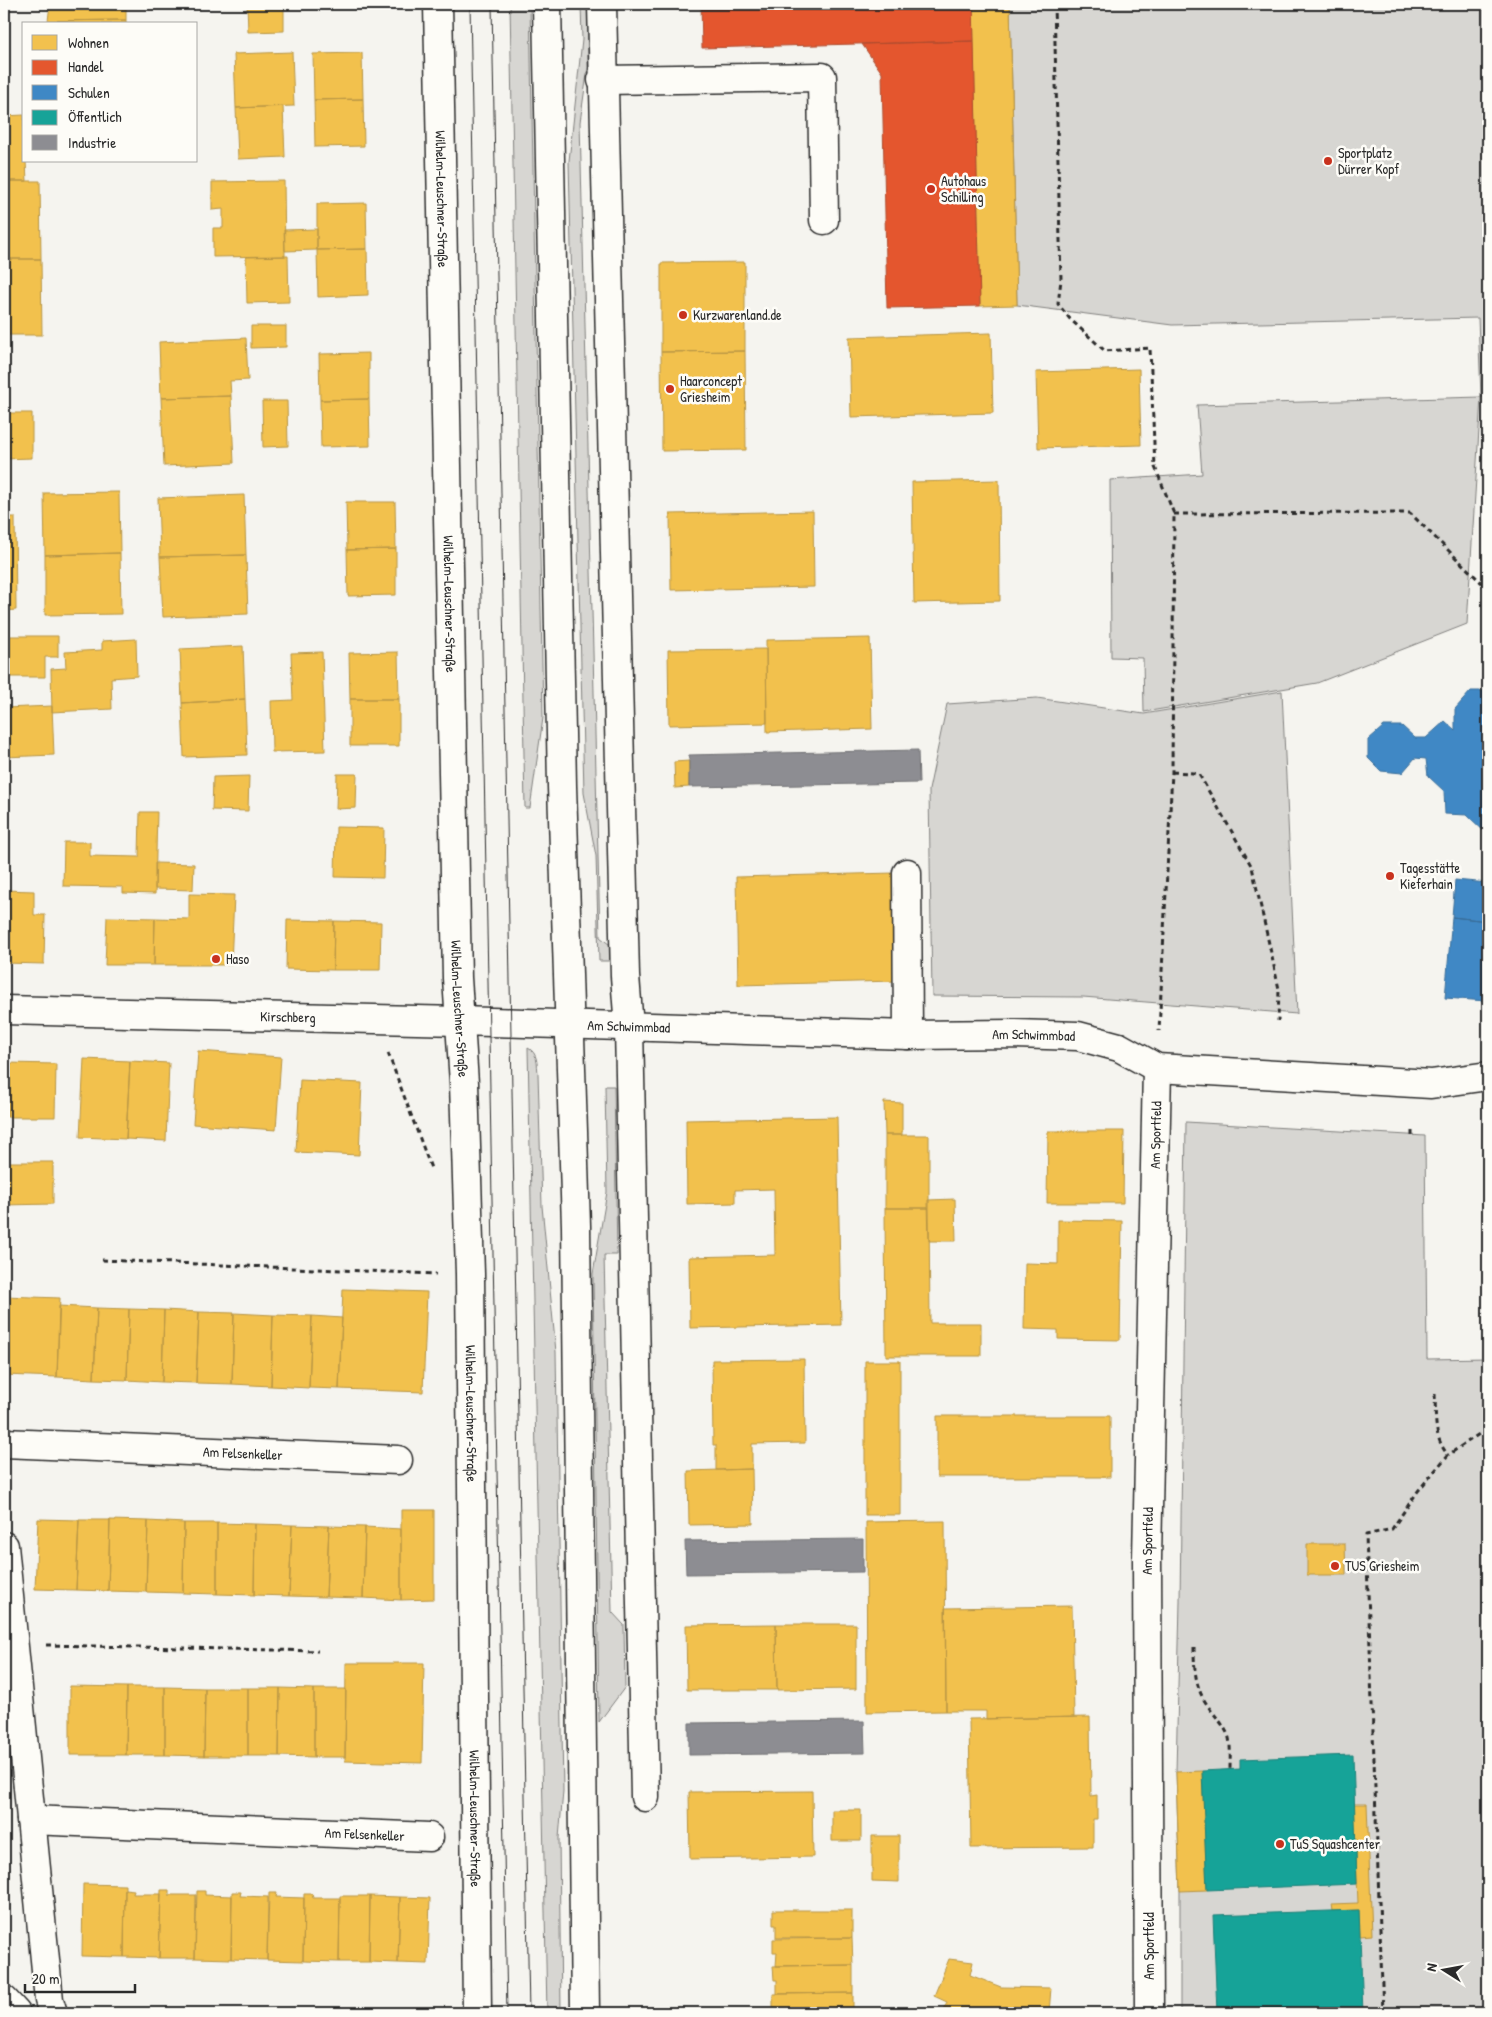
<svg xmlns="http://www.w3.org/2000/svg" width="1492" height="2017" font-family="'Patrick Hand',sans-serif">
  <rect width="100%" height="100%" fill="#f5f4ef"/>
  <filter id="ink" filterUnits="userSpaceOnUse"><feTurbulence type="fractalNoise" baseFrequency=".02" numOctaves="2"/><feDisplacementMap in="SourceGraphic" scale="10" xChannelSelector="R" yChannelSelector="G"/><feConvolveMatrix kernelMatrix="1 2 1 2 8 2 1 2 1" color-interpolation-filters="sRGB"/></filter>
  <g filter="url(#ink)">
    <path fill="#d7d6d2" stroke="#81807e" d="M510,4H530L543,718L530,808H525Z
      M581,4H588V67L580,122L600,937L610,945V961H599L596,856L584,793L569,161L582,40Z
      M1010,4H1488V397H1481L1467,624L1317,683L1144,712L1143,658L1111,657L1110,480L1202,474L1197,405L1481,397L1478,318L1172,325L1017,305Z
      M1282,691L1297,1014L1083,997L932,996L929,790L947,704L1037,698L1144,714Z
      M528,1048C538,1053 537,1064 538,1074L542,1206L556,1352L563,1791L559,1838L561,2013H547Z
      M605,1086H614L617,1255H604L612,1612L624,1625L625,1687L599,1722L593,1274L607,1192Z
      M1186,1122L1425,1136L1427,1359L1488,1358V2013H1180V1891L1176,1772L1180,1602Z"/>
    <path fill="#f2c14e" stroke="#b69444" d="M50,4H126V20L48,21Z
      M247,4H284V31L248,32Z
      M973,4H1010L1017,305L980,306Z
      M126,20V24H48V21Z
      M292,52L294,106L236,108L234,54Z
      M362,53L363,99L314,100L313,54Z
      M363,99L364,146L315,147L314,100Z
      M283,106L285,157L238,159L236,108Z
      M24,115V161H26L27,181H4V116Z
      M4,181H40L41,259H4Z
      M284,181L285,256L213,257V228H223V209L212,210V182Z
      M366,203L367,249L317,250V204Z
      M317,229V250L285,251L284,230Z
      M367,249L368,295L318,297L317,250Z
      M288,256L289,302L247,303L246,257Z
      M4,259H41L42,335H4Z
      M745,262V351L661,352V263Z
      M251,326H286V347L251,348Z
      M991,333L993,413L851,417L849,337Z
      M246,338L248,380L230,381L231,396L161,398L159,342Z
      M745,351L746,450L662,451L661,352Z
      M369,353V399L320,400L319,354Z
      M1139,369L1141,445L1038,448L1036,372Z
      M231,396L234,463L164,466L161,398Z
      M369,399L370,446L321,447L320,400Z
      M262,401H287L288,446L263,447Z
      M4,413H32V458L4,459Z
      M999,480L1000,601L914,603L912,482Z
      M119,492L120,553L45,555L44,493Z
      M244,495L246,555L160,557L158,498Z
      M346,502H395L396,549L347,550Z
      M813,511L814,587L671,590L670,514Z
      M4,517H15L16,610L4,611Z
      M396,549V595L348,596L347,550Z
      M120,553L121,614L45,615V555Z
      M246,555L248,614L163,617L160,557Z
      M7,636H58V657H45V677H7Z
      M870,638L872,729L767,732L766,640Z
      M136,639L137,676L111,678L112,709L52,712L51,669L66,668L65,652L102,650V641Z
      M243,646L245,699L182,703L180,649Z
      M766,649L767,723L669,725L668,650Z
      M322,652L325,751L272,752L271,701L293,700L291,653Z
      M398,652L399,699H350L349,653Z
      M245,699L247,755L184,757L182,703Z
      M350,699H399V746H350Z
      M52,706L54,755L4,757V708Z
      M689,761V787L675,788L674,762Z
      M337,774H357L356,808L336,809Z
      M249,776L248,811L212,810L213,777Z
      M140,812H157L155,894L123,893V887L63,886L64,842H90V856L139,857Z
      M336,827L384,828L383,878L335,877Z
      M155,863L194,864L193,890L155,889Z
      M894,873L896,981L738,985L736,877Z
      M4,890L34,891V915H45L44,964L4,963Z
      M189,894L234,895L231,965H154L155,918L189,919Z
      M107,917L155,918L154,965H105Z
      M287,920L334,921L333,970L286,969Z
      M334,921L381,922L380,970H333Z
      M198,1051L281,1057L276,1130L193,1124Z
      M84,1059L130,1061L126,1139L80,1137Z
      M130,1061L169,1063L166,1141L126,1139Z
      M4,1063H8L7,1117L4,1116Z
      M8,1063L56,1064L55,1117H7Z
      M300,1080L362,1083L359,1155L296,1152Z
      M884,1102L902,1103V1135H885Z
      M837,1117L841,1325L690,1328L689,1257L775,1255L774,1189L735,1190V1203L687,1204L686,1120Z
      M1048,1131H1124L1123,1203H1047Z
      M885,1135H929V1208H885Z
      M4,1162H53V1204L4,1205Z
      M955,1199L956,1241H929L928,1200Z
      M885,1208H929L930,1323H981V1356H886Z
      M1058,1220L1122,1221L1120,1340L1058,1339V1330L1024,1329L1025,1263L1058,1264Z
      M343,1289L427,1292L423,1392L339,1389Z
      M4,1296L60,1298L57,1377L4,1375Z
      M59,1306L97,1308L94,1379L57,1377Z
      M97,1308L129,1309L127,1380L94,1379Z
      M129,1309L164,1310L162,1382L127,1380Z
      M164,1310L199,1312L196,1383L162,1382Z
      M199,1312L234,1313L232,1384L196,1383Z
      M234,1313L273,1315L271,1386L232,1384Z
      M273,1315L312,1316L309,1388L271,1386Z
      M312,1316L342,1318L339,1389L309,1388Z
      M804,1359L805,1443L752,1444V1469L716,1470V1445H713L712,1360Z
      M865,1361H900V1515H865Z
      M937,1416H1110V1477H937Z
      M752,1469L753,1524L689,1525L688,1471Z
      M401,1510H434V1599L401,1600Z
      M38,1519L79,1520L76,1590L35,1589Z
      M79,1520H110L108,1591L76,1590Z
      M110,1520L148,1521L146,1592L108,1591Z
      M148,1521L184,1523L183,1593L146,1592Z
      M945,1521L946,1711L867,1712L866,1522Z
      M184,1523H217V1594L183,1593Z
      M217,1523L255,1524L254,1595L217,1594Z
      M255,1524L292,1525L289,1596L254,1595Z
      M292,1525L329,1526L326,1597L289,1596Z
      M329,1526L365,1527L363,1598L326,1597Z
      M365,1527L401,1529V1600L363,1598Z
      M1307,1544H1345L1346,1575H1307Z
      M1072,1606L1074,1717L986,1719V1711H946L945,1608Z
      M776,1624L777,1690H687L686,1625Z
      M776,1624H856V1689L777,1690Z
      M346,1663H424L422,1763L345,1761Z
      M70,1686L127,1687L126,1755H70Z
      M127,1687H165V1755H126Z
      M165,1687L205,1688L204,1756L165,1755Z
      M205,1688H248V1756H204Z
      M248,1688H280L279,1756H248Z
      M280,1688L314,1689V1757L279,1756Z
      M314,1689H346L345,1757H314Z
      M1090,1717L1091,1796L1097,1795V1819H1093V1847L971,1848L969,1719Z
      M1202,1771L1207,1890L1180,1891L1176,1772Z
      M812,1791L813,1857L690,1859L689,1792Z
      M1354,1804H1367L1372,1935L1360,1936L1359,1910L1332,1911L1331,1904L1358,1903Z
      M832,1810H861V1841H832Z
      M872,1836H899V1882L872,1881Z
      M83,1884L125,1885L124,1957L82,1956Z
      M125,1889L134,1890L133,1894H161L159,1958L124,1957Z
      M161,1890H169V1895H196L195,1958H159Z
      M197,1891H205V1895L232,1896L231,1959L195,1958Z
      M232,1892H241L240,1896L268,1897L267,1960L231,1959Z
      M269,1893H277L276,1897L304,1898L303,1961L267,1960Z
      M304,1894H312L313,1898H340L339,1962L303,1961Z
      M340,1896H370L369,1962H339Z
      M370,1896L400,1897L398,1963L369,1962Z
      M400,1897L430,1898L428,1964L398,1963Z
      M773,1910H852V1938H776V1925H773Z
      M852,1938L853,1965L776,1966L777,1952H773V1939Z
      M949,1959L973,1962L970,1975L1001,1987L1051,1988L1049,2013H943L947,2002L934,1996Z
      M853,1965V1993L777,1994V1980H774L773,1966Z
      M853,1993V2013H777V2008L773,2007V1994Z"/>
    <path fill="#e4572e" stroke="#ac4a2d" d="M701,4H973L974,41L702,48Z
      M974,41L980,306L887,308L882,73L862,44Z"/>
    <path fill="#3f88c5" stroke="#396c97" d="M1471,691H1488V835L1467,815L1445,814L1444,791L1428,776L1426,759L1415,758L1402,773L1381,771L1368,758V740L1384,726H1402L1415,738H1426L1445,721L1455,730V709Z
      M1455,880L1488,883V921L1452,917Z
      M1452,917L1488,921L1486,1001L1445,998Z"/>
    <path fill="#17a398" stroke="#1d7f77" d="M1353,1755L1357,1884L1207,1890L1202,1771L1240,1769V1759Z
      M1359,1910L1363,2013H1217L1213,1915Z"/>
    <path fill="#8d8d92" stroke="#707073" d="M918,750L919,783L689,787V755Z
      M863,1539V1572L686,1574L685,1541Z
      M864,1721L865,1753L689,1755V1723Z"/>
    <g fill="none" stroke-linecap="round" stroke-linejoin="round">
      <defs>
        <g id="minor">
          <path id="s1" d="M438,4L457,978L464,1083L470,1274L477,2013"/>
          <path d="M602,4L625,976L629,1027L645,1797"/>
          <path d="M602,80L822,77L824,220"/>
          <path d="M907,873L908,1035"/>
          <path id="s2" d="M4,1010L459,1021L908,1035L1015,1034L1078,1036L1119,1047L1157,1068L1431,1084L1488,1076"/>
          <path id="s3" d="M4,1443L398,1460"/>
          <path d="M4,1546L49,2000L53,2013"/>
          <path id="s4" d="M31,1820L429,1837"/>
          <path d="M4,2000L16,2013"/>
          <path id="s5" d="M1149,2013L1147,1559L1157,1068"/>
        </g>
        <path id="major" d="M547,4L562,786L576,1226L585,2013"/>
      </defs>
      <use href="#minor" stroke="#2b2b2b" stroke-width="31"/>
      <use href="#major" stroke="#2b2b2b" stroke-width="31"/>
      <path stroke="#2b2b2b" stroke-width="3" stroke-dasharray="5 4" stroke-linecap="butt" d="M1054,4L1061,280L1058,304L1070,319L1105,351L1150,348L1155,467L1174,514L1172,772L1159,1031
        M1174,514L1410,513L1488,589
        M1172,772L1193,773L1200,776L1252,867L1279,989L1278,1021
        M388,1053L432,1171
        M1412,1136V1129
        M102,1260L436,1274
        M1435,1394C1436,1416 1433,1437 1448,1455
        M46,1645L318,1651
        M1194,1647C1194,1666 1195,1687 1206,1703C1214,1716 1224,1723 1229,1738C1231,1748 1230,1760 1230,1769
        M1383,2013L1366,1535L1392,1529L1418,1491L1448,1455L1488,1428"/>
      <use href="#minor" stroke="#fdfcf7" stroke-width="28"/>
      <use href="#major" stroke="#fdfcf7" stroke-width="28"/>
      <path stroke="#2b2b2b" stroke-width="1" d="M470,4L507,2013
        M492,4L529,2013"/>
    </g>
  </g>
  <g fill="#c8321e" stroke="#fdfcf7" stroke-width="2">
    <circle cx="1328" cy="161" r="5"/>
    <circle cx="931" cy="189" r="5"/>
    <circle cx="683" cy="315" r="5"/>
    <circle cx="670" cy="389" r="5"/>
    <circle cx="1390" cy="876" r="5"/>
    <circle cx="216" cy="959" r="5"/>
    <circle cx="1335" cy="1566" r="5"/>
    <circle cx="1280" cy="1844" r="5"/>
  </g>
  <g text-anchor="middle" stroke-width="5" stroke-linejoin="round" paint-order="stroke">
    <g font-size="14" fill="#2b2b2b" stroke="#fdfcf7" text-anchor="start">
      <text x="1338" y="158">Sportplatz<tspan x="1338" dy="16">Dürrer Kopf</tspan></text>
      <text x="941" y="186">Autohaus<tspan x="941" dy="16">Schilling</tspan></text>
      <text x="693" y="320">Kurzwarenland.de</text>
      <text x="680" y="386">Haarconcept<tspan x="680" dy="16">Griesheim</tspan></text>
      <text x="1400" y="873">Tagesstätte<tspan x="1400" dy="16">Kieferhain</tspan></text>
      <text x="226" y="964">Haso</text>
      <text x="1345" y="1571">TUS Griesheim</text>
      <text x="1290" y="1849">TuS Squashcenter</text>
    </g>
    <g font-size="14" fill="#2b2b2b" stroke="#fdfcf7">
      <text dy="5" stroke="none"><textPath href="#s1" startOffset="195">Wilhelm-Leuschner-Straße</textPath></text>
      <text dy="5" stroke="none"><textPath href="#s1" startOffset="600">Wilhelm-Leuschner-Straße</textPath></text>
      <text dy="5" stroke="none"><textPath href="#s1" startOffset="1005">Wilhelm-Leuschner-Straße</textPath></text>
      <text dy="5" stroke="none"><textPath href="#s2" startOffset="284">Kirschberg</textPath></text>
      <text dy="5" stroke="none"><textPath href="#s2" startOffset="625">Am Schwimmbad</textPath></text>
      <text dy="5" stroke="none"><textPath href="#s2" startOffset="1030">Am Schwimmbad</textPath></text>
      <text dy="5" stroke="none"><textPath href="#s5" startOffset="878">Am Sportfeld</textPath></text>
      <text dy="5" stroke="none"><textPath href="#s1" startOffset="1410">Wilhelm-Leuschner-Straße</textPath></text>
      <text dy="5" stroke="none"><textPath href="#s3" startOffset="239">Am Felsenkeller</textPath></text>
      <text dy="5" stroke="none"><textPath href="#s5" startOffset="472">Am Sportfeld</textPath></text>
      <text dy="5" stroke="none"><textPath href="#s1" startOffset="1815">Wilhelm-Leuschner-Straße</textPath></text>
      <text dy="5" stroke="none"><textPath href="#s4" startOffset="334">Am Felsenkeller</textPath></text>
      <text transform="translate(1149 1946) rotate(-90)" y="5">Am Sportfeld</text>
    </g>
  </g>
  <rect width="1492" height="2017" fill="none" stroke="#fdfcf7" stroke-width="20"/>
  <rect x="10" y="10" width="1472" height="1997" fill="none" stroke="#2b2b2b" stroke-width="2" filter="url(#ink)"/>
  <rect x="22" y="22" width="175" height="140" fill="#fdfcf7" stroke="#a9a8a5"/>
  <rect x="32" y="35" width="25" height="15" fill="#f2c14e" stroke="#a9a8a5"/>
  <text x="68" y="48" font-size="15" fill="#2b2b2b">Wohnen</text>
  <rect x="32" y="60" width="25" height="15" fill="#e4572e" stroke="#a9a8a5"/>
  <text x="68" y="72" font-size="15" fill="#2b2b2b">Handel</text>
  <rect x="32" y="85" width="25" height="15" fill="#3f88c5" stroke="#a9a8a5"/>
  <text x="68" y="98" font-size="15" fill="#2b2b2b">Schulen</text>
  <rect x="32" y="110" width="25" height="15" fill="#17a398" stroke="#a9a8a5"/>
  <text x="68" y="122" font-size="15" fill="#2b2b2b">Öffentlich</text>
  <rect x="32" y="135" width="25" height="15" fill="#8d8d92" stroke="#a9a8a5"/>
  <text x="68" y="148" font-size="15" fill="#2b2b2b">Industrie</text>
  <g transform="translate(1444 1970) rotate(281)" stroke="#fdfcf7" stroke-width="4" paint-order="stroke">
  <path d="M0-4L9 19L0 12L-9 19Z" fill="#2b2b2b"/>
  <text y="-8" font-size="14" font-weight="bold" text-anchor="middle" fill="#2b2b2b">N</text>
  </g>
  <path d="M25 1984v8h110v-8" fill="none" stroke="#2b2b2b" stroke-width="2.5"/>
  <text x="32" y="1984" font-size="15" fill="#2b2b2b" stroke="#fdfcf7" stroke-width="4" paint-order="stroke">20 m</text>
</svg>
